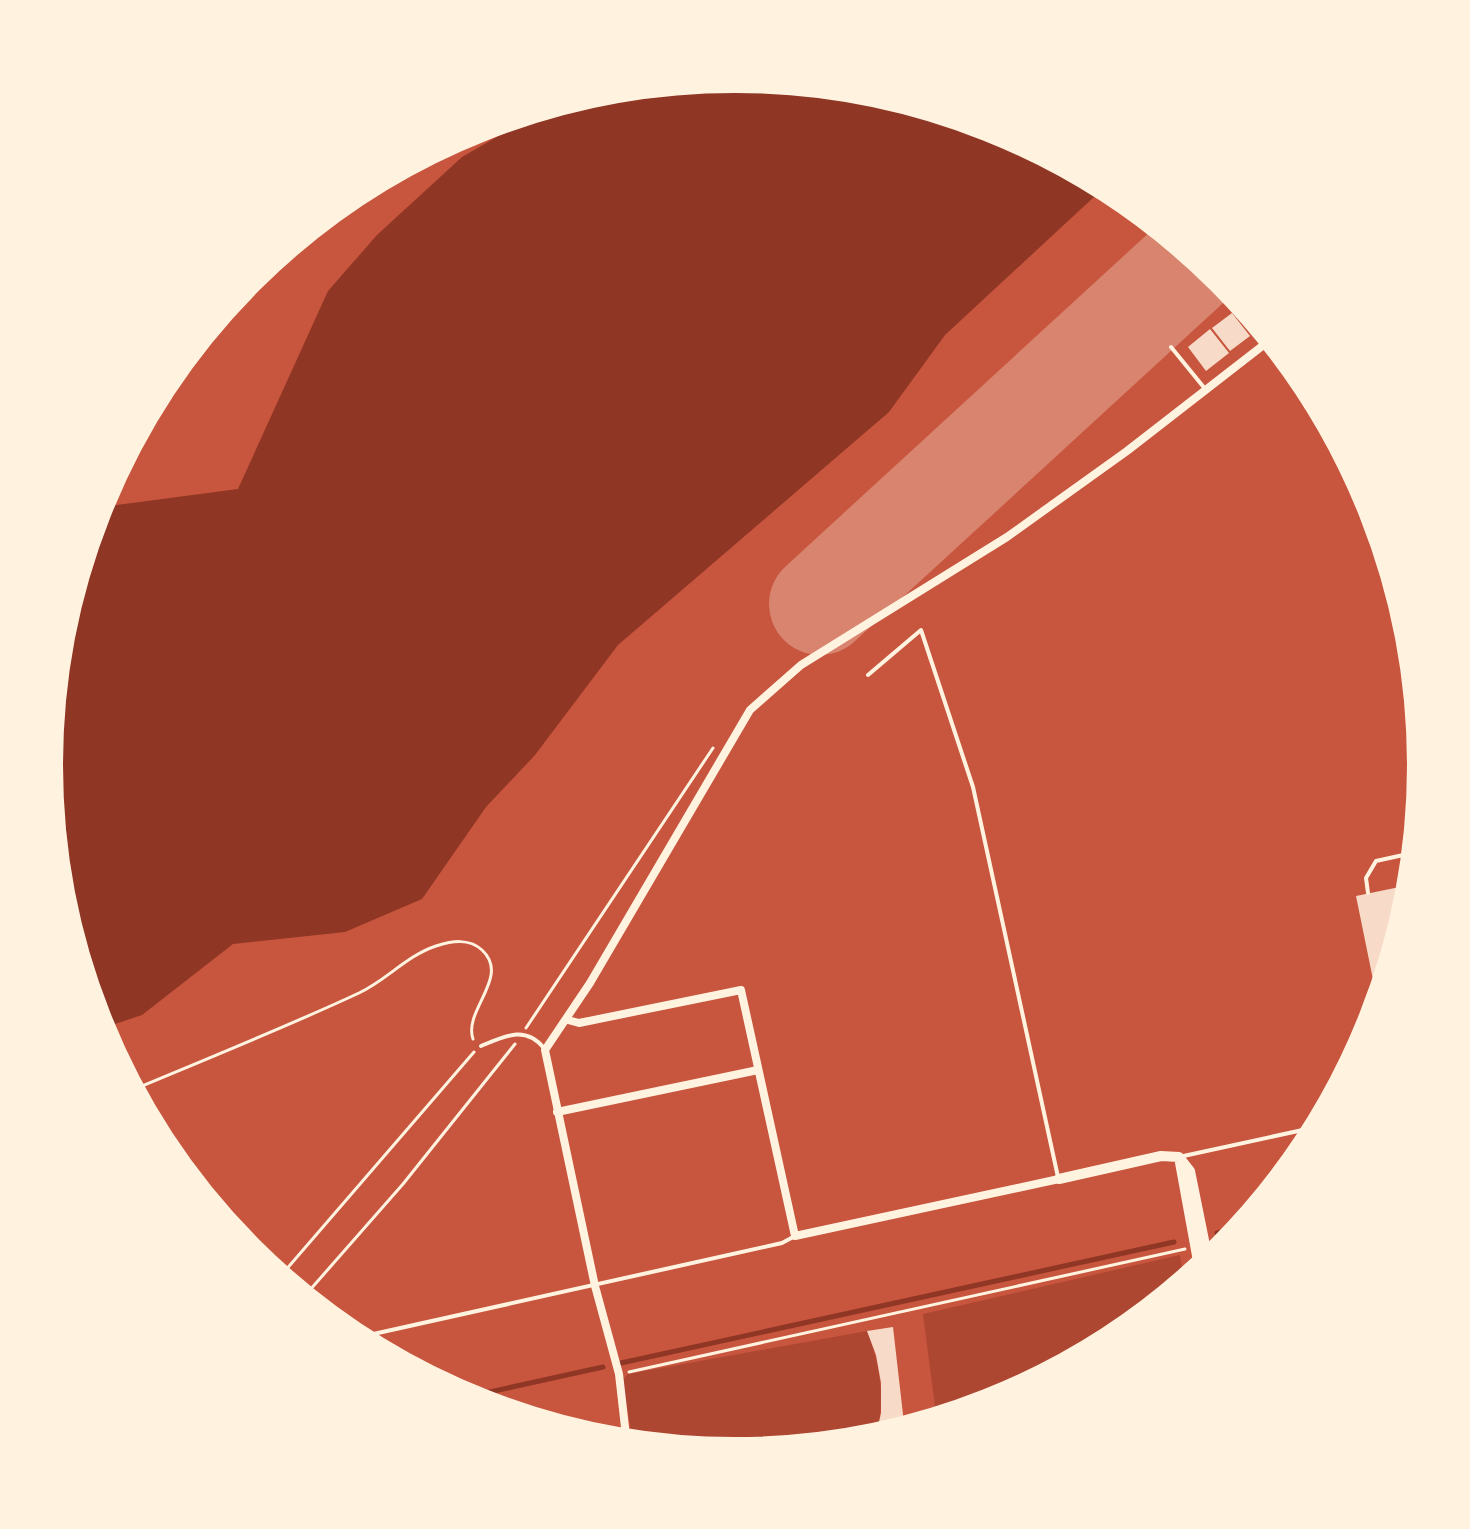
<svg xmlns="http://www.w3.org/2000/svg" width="1470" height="1529" font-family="Ubuntu,sans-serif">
  <rect width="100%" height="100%" fill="#c8553d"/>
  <path fill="#ae4732" d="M1180,1255L1184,1285L1119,1339L999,1403L937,1422L923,1314Z
    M867,1331C881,1366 886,1404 875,1440L735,1455L633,1445L623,1380L628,1374Z"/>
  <path fill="#8f3625" d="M735,74L870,87L1000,126L1108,184L945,335L889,412L618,645L535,755L486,807L422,899L345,932L233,944L142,1015L97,1030L57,899L44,764L57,629L94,508L238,489L328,291L377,235L462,157L564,98L601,87Z"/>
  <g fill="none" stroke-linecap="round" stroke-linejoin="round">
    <path stroke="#8f3625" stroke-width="5" d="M1217,1233L1245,1226
      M621,1363L1174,1242
      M462,1398L603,1367"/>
    <path stroke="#d8846e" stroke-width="102" d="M820,604L1199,256"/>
  </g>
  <path fill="#f7dbc8" d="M1232,313L1250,336L1230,351L1212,328Z
    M1210,329L1229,353L1206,371L1188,347Z
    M1414,884L1413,900L1379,1009L1356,896Z
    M893,1327L905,1432L875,1440L881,1413V1383L876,1355L867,1331Z"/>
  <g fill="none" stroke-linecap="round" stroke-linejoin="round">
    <path stroke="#fff3e0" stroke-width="3" d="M526,1028L713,748
      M130,1091C206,1059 284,1028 359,993C387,980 406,956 436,946C452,941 469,938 482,950C511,977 463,1010 473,1039
      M278,1279L474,1052
      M302,1299L403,1184L515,1044
      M629,1372L1185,1249"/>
    <path stroke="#fff3e0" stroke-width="4" d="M1171,347L1206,390
      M868,675L921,630L973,787L1058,1177
      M1368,893L1366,878L1376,861L1417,852
      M481,1046C505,1036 525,1025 544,1048
      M1179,1157L1321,1126
      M1207,1244L1236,1238
      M351,1339L782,1243L795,1236"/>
    <path stroke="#fff3e0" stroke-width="8" d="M568,1020L579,1023L741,990L795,1236L1059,1179
      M557,1112L758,1070
      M627,1445L619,1374L595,1286L545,1050L590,983L750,710L801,665L1007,537L1127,451L1274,337"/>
    <path stroke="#fff3e0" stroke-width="10" d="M1179,1157L1200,1272
      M1059,1179L1161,1156L1179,1157L1190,1171L1209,1265"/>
  </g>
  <path d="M0 0H1470V1529H0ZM58 765a677 677 0 1 1 1354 0a677 677 0 1 1-1354 0Z" fill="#fff3e0" fill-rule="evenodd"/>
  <path fill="none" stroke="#fff3e0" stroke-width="10" d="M58 765a677 677 0 1 1 1354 0a677 677 0 1 1-1354 0Z"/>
</svg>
